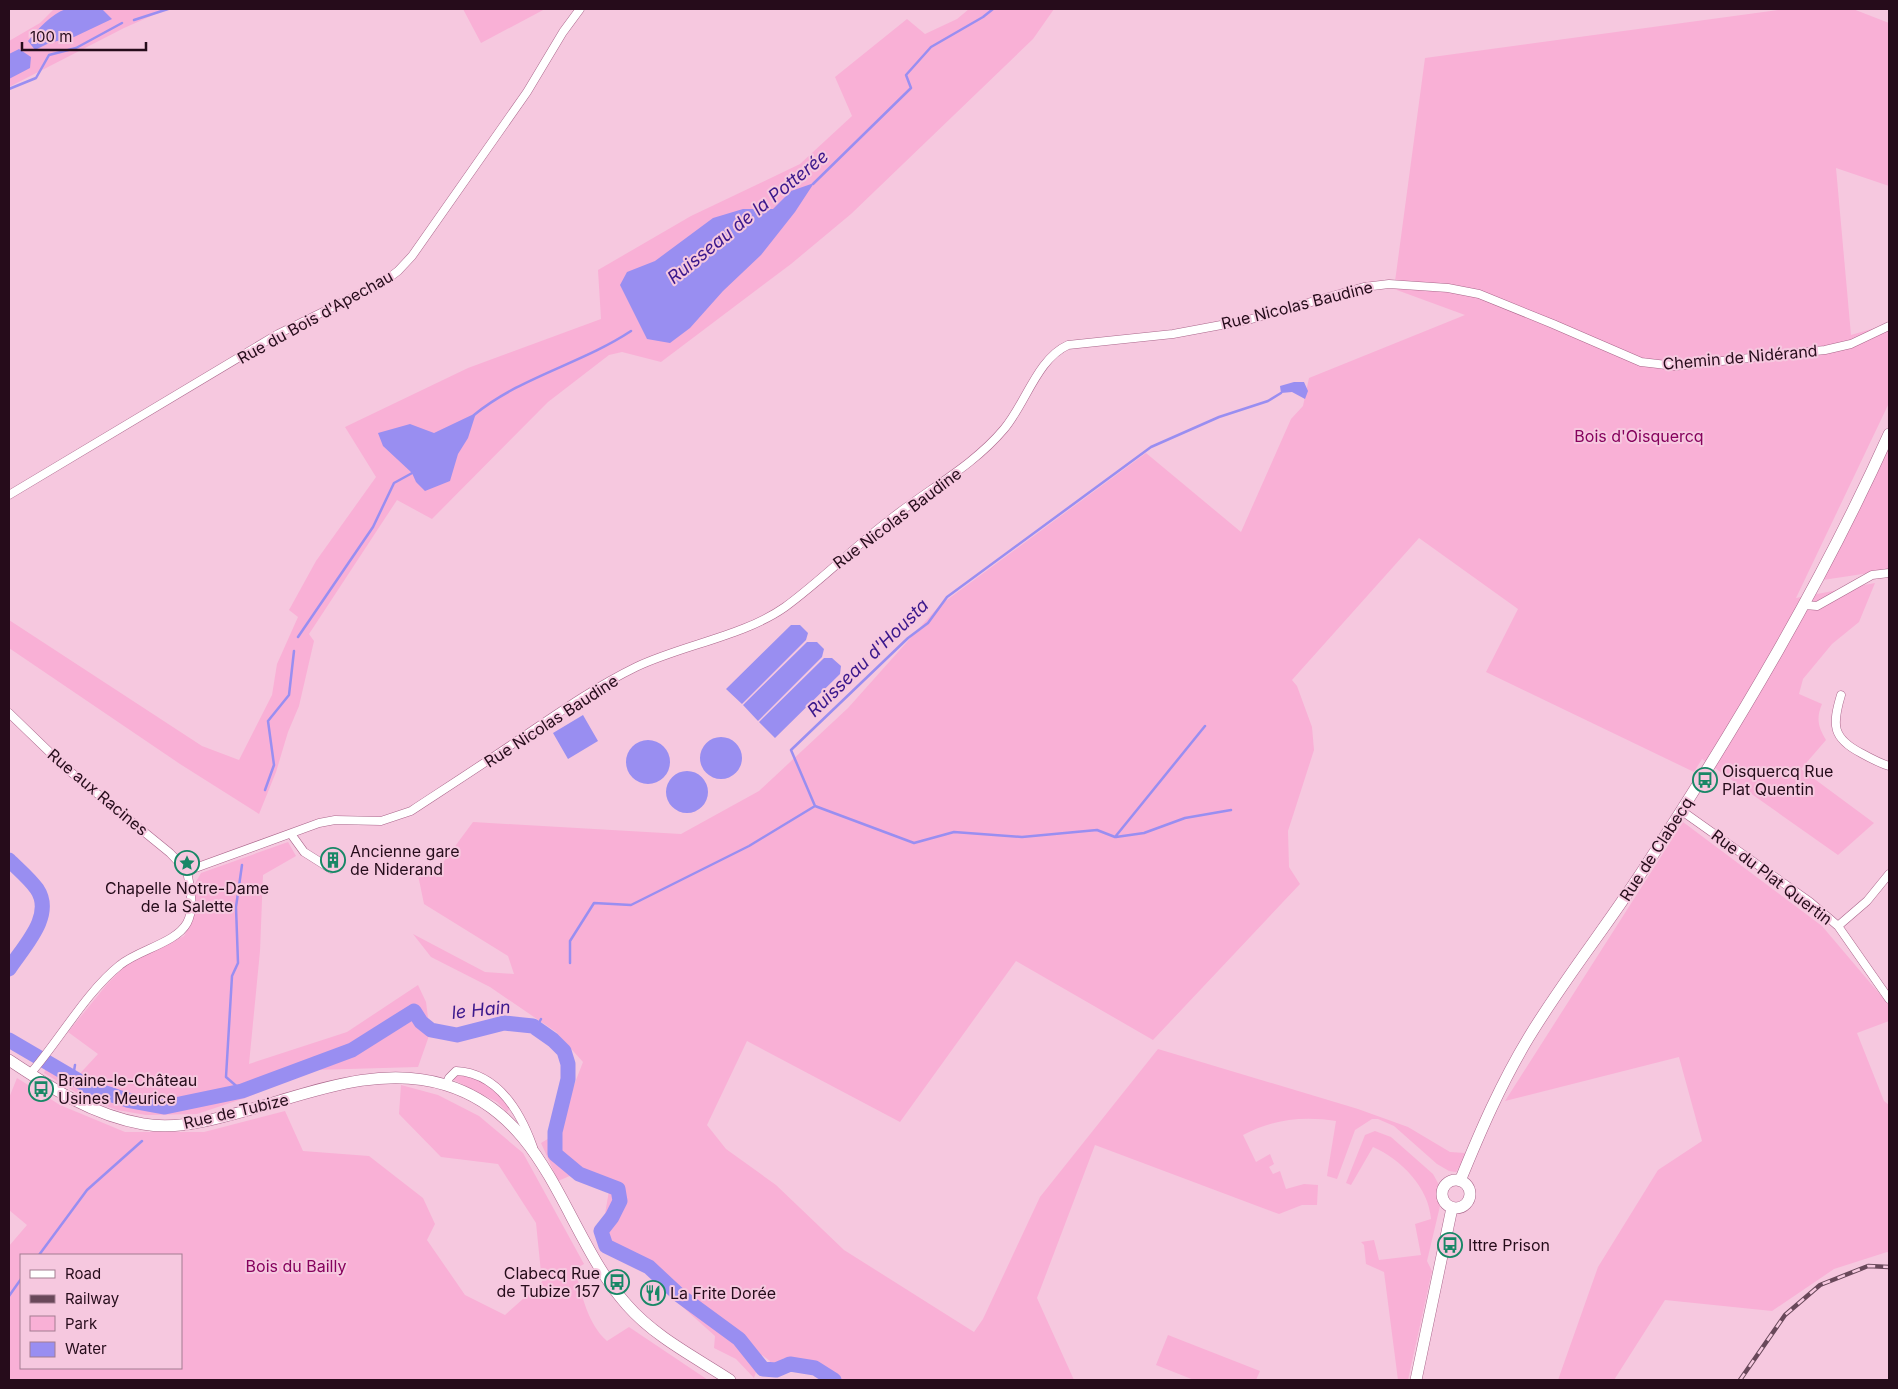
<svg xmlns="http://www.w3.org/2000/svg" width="1898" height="1389" font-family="Inter,sans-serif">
  <rect width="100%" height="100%" fill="#f6c8df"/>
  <path fill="#f9b0d6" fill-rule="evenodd" d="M54,9H167L124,28L9,87V41L40,23Z
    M463,9H545L481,43Z
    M969,9H1054L1033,39L851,214L791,264L661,362L622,352L609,355L548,402L432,519L397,500L309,634L314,641L299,706L288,732L276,772L259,814L180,764L9,648V620L202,746L239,760L272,695L277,664L298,617L289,610L316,561L376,477L345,427L468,368L601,319L598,270L691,216L800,164L852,116L835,77L907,19L925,34L957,19Z
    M1786,9H1853L1889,23V186L1836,168L1851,335L1889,324V403L1796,598L1875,583L1859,622L1832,644L1803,679L1799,694L1822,704C1816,718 1818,727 1826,740L1801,769L1874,823L1838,855L1702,759L1694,772L1486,672L1518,609L1419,538L1292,680L1297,686L1312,727L1314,750L1288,831L1289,867L1300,884L1153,1040L1016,961L900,1122L747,1041L707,1125L726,1149L776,1185L844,1250L974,1332L983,1319L1040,1197L1158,1049L1358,1109L1408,1127L1450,1152L1465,1153L1464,1159L1456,1172L1449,1171L1437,1164L1394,1126L1378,1119H1372L1355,1130L1337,1179L1327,1176L1336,1121C1303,1116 1273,1119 1243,1135L1256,1162L1270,1154L1274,1164L1269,1167L1273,1174L1280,1171L1286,1189L1304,1184L1318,1185L1317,1205H1302L1279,1214L1095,1145L1037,1298L1074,1380H835L823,1367L784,1358L765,1372L770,1361L762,1355L754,1378L736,1359L714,1348L715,1336L676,1301L652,1275L636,1264L613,1256L602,1231L609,1191L572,1175L558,1181L541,1143L551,1137L552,1123L562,1116L583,1062L556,1032L490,987L431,957L413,934L485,972L514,974L508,956L424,904L417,870L439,868L473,822L681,834L759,791L848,708L940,605L1146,453L1241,532L1291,419L1303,406L1309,378L1465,315L1394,289L1425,58Z
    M1887,442L1889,443V570L1823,580Z
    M1683,822L1822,926L1889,1005V1021L1857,1033L1884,1101L1889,1105V1253L1887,1252L1834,1269L1772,1311L1665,1300L1614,1380H1558L1598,1267L1658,1170L1702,1141L1679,1057L1505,1101Z
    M288,842L296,856L263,875L260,951L249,1064L347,1032L418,985L426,1002L430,1033L418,1067L313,1070L245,1098L197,1114L146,1115L117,1110L85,1098L44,1073L48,1064L73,1081L98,1054L68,1032L108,983L127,964L184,936L196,912L194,885L201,873Z
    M455,1075C482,1076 493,1088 510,1108L507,1112L497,1102L452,1079Z
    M17,1078L60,1105L125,1132H204L285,1111L303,1151L369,1156L423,1198L435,1224L427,1240L465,1295L505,1315L542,1282L536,1223L498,1164L441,1157L399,1114L401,1085L438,1095L479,1116L523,1153L584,1264L575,1269C582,1295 587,1323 607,1341L629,1327L708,1380H9V1246L27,1225L9,1210V1098ZM21,1255H181V1368H21Z
    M1375,1131L1391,1137L1433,1174L1438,1183L1437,1198L1440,1206L1427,1261L1432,1271L1408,1380H1398L1384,1272L1366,1264L1364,1245L1361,1242L1374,1240L1379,1260L1421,1255L1415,1224L1431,1219C1429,1188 1401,1159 1373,1147L1351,1185L1346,1183L1365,1135Z
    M1168,1335L1260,1371L1256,1380H1194L1156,1365Z"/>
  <path fill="#998ef1" d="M66,9H102L112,19L74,37L49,43L35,50L28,41C38,29 51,14 66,9Z
    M19,49L31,57L30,68L9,79V54Z
    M814,183L795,212L761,255L723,291L690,328L670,343L647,339L620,285L627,272L655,261L713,218L743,209H773L791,191Z
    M1294,382H1304L1308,391L1305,399L1292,392L1281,393L1280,386Z
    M476,413L468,438L458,454L450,481L425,491L416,482L412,473L383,446L378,433L410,424L434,433Z
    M791,625H800L808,633L806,640L742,704L726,689Z
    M807,642H817L824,649L822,657L758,721L743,705Z
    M824,658H832L841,666L840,674L775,738L759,722Z
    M583,715L598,741L568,759L553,733Z
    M700 758a21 21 0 1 1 42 0a21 21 0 1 1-42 0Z
    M626 762a22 22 0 1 1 44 0a22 22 0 1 1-44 0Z
    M666 792a21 21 0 1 1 42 0a21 21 0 1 1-42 0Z"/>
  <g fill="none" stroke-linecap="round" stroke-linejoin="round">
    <path stroke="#998ef1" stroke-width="2.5" d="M134,20L168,9
      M9,89L36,78L49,55L76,48L122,23
      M813,184L911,88L906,75L931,47L983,17L993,9
      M474,415C520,377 581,364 631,331
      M298,637L373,527L394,483L414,472
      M265,790L274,765L268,721L289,695L294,651
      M815,806L914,843L954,832L1022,837L1097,830L1115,837L1205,726
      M1116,837L1144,833L1185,818L1231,810
      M570,963V941L594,903L631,905L749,846L815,806L791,750L908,638L928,623L947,597L1151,447L1219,417L1268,401L1281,393
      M536,1028L541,1019
      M73,1077L75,1065
      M242,1091L226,1077L232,976L238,963L236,907L242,865
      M39,1255L87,1190L142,1141
      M9,1296L21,1279"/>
    <path stroke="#998ef1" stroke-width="15" d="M9,860C18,869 29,878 37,889C55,916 23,947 9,969
      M9,1040L91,1088L127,1100L165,1107L242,1091L352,1050L414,1011L421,1022L431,1030L457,1035L504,1023L533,1026L553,1040L564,1051L568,1064V1079L555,1132V1154L579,1174L618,1189L620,1201L612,1217L601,1231L606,1246L649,1267L679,1295L739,1339L763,1369L776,1370L790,1364L815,1368L834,1380"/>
    <defs>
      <path id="street" d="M9,495L278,334L382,283L398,271L412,256L527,92L563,32L580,9
        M1805,605L1817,606L1872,575L1889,573
        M1841,695C1832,725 1832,738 1861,753C1870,758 1879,763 1889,766
        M9,713L67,769L170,853L187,871
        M1682,811L1810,902L1838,926L1889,999
        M291,834L304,852L331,869
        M187,871L319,823L335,820L381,821L411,811C446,788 480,766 514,743C554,716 593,688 636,667C682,645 744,636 785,607C822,580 855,546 892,518C930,488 973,466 1004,429C1026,403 1037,359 1068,345L1173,334L1248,320L1364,287L1389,284L1448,288L1479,294L1553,324L1641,362L1675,366L1825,350L1851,344L1889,326
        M1838,926L1867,901L1889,874
        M30,1074C59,1041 86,992 120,965C138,950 176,943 187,923C195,908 190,887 187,871
        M446,1085L449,1078L456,1071C498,1073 520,1111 533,1147"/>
      <path id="secondary" d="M9,1060C51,1088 92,1115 143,1124C171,1129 200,1123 226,1116C297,1099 372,1062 446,1085C550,1117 563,1233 627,1305C655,1337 695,1357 730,1380
        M1442 1194a14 14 0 1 1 28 0a14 14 0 1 1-28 0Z
        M1460,1181C1480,1132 1501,1083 1529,1037C1566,976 1611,921 1649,861C1738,724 1822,583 1889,434
        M1416,1380L1452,1208"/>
    </defs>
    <use href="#street" stroke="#aa668b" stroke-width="9"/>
    <use href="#secondary" stroke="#aa668b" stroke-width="12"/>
    <use href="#street" stroke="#fff" stroke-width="8"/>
    <use href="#secondary" stroke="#fff" stroke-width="11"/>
    <defs>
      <path id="rail" d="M1740,1380L1785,1315L1820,1285L1868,1266L1889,1267"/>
    </defs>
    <use href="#rail" stroke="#69485a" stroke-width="4.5"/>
    <use href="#rail" stroke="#f6c8df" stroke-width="2.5" stroke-dasharray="8" stroke-linecap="butt"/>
  </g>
  <defs>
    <symbol id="bus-ring" viewBox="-11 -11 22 22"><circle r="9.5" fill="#f6c8df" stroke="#188766" stroke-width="1.5"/><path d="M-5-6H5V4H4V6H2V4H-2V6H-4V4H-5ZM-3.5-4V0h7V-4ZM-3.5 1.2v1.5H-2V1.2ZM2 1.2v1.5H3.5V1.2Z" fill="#188766"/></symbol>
    <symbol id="building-ring" viewBox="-11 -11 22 22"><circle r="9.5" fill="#f6c8df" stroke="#188766" stroke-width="1.5"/><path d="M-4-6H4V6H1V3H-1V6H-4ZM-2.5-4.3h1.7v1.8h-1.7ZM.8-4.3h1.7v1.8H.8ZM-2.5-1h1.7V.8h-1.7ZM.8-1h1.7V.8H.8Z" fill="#188766"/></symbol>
    <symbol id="sight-ring" viewBox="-11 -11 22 22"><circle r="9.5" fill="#f6c8df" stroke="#188766" stroke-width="1.5"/><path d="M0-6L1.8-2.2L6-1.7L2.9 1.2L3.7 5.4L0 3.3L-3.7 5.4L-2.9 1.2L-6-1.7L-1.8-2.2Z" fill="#188766"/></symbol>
    <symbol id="restaurant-ring" viewBox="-11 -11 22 22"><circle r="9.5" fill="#f6c8df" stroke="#188766" stroke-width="1.5"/><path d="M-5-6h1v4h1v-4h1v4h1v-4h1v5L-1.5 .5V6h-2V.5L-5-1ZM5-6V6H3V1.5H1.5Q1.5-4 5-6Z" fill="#188766"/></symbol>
  </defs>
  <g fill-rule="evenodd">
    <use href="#bus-ring" x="1691" y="766" width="28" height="28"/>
    <use href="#building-ring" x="319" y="846" width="28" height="28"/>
    <use href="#sight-ring" x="173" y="849" width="28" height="28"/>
    <use href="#bus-ring" x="27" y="1075" width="28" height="28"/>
    <use href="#bus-ring" x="1436" y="1231" width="28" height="28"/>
    <use href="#bus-ring" x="603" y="1268" width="28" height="28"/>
    <use href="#restaurant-ring" x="639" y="1279" width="28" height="28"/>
  </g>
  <g text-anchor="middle" stroke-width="4" stroke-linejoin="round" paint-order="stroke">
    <g font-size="16" fill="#260c1b" stroke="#f6c8df">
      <text transform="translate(1297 305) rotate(-14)" y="6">Rue Nicolas Baudine</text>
      <text transform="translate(315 317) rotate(-29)" y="6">Rue du Bois d'Apechau</text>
      <text transform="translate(1740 357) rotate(-5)" y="6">Chemin de Nidérand</text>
      <text transform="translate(897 518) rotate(-37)" y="6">Rue Nicolas Baudine</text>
      <text transform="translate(551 721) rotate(-33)" y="6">Rue Nicolas Baudine</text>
      <text transform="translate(98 792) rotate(40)" y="6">Rue aux Racines</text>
      <text transform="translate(1656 849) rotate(-57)" y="6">Rue de Clabecq</text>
      <text transform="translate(1772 877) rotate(37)" y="6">Rue du Plat Quertin</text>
      <text transform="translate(236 1111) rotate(-13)" y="6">Rue de Tubize</text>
    </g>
    <g font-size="16" fill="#86025d" stroke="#f6c8df">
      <text x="1639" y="442">Bois d'Oisquercq</text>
      <text x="296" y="1272">Bois du Bailly</text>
    </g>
    <g font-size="16" fill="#260c1b" stroke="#f6c8df" text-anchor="start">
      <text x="1722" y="777">Oisquercq Rue<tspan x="1722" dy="18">Plat Quentin</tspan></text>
      <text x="350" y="857">Ancienne gare<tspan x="350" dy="18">de Niderand</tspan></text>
      <text x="187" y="894" text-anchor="middle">Chapelle Notre-Dame<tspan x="187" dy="18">de la Salette</tspan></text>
      <text x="58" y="1086">Braine-le-Château<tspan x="58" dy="18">Usines Meurice</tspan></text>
      <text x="1468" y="1251">Ittre Prison</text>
      <text x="600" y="1279" text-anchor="end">Clabecq Rue<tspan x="600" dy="18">de Tubize 157</tspan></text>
      <text x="670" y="1299">La Frite Dorée</text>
    </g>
    <g font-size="18" font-style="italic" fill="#3b188c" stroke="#f6c8df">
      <text transform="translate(748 217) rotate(-39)" y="6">Ruisseau de la Potterée</text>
      <text transform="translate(868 658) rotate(-44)" y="6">Ruisseau d'Housta</text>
      <text transform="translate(481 1010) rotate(-6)" y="6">le Hain</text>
    </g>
  </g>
  <rect width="1898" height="1389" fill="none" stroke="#260c1b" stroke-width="20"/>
  <rect x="20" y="1254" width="162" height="115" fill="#f6c8df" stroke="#a37d91"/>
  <rect x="30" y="1270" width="25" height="8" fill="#ffffff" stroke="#a37d91"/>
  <text x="65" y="1279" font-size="15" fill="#260c1b">Road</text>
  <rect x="30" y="1295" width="25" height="8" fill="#69485a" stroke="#a37d91"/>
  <text x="65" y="1304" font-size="15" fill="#260c1b">Railway</text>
  <rect x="30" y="1316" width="25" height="15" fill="#f9b0d6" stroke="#a37d91"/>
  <text x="65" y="1329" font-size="15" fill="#260c1b">Park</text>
  <rect x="30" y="1342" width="25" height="15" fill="#998ef1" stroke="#a37d91"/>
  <text x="65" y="1354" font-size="15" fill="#260c1b">Water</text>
  <path d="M22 42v8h124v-8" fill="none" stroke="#260c1b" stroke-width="2.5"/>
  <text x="30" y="42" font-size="15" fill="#260c1b" stroke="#f6c8df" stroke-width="4" paint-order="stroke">100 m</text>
</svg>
